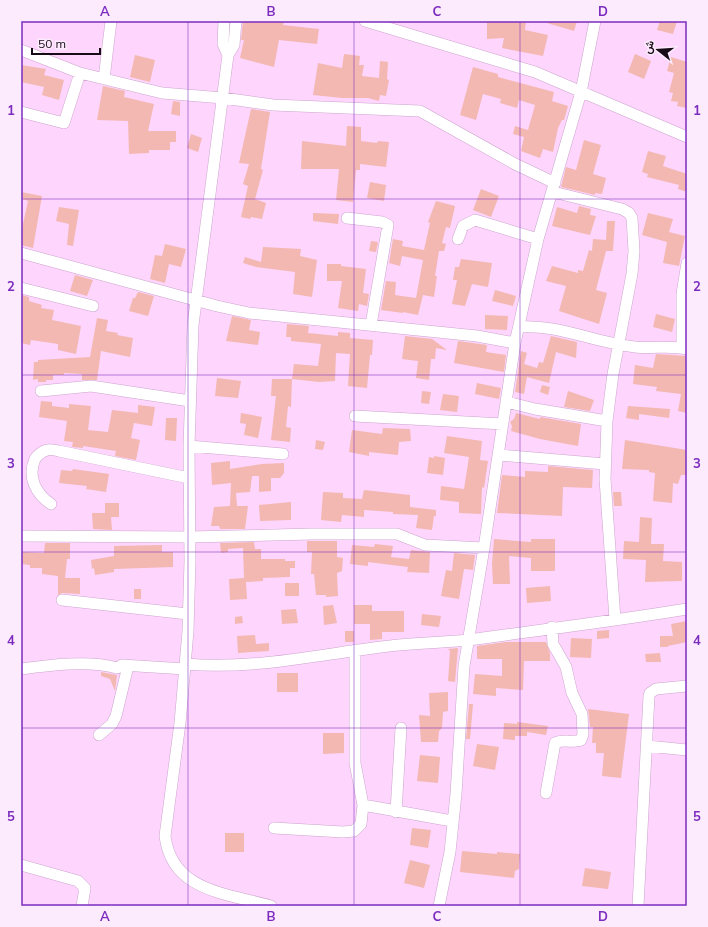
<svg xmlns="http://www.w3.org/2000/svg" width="708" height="927" font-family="Mulish,Vazirmatn,sans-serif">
  <rect width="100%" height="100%" fill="#fdd5fd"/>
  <path fill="#f3b8b1" d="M243,21H284L283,25L319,29L317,44L279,40L274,67L240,58L244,40H241Z
    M487,21H526L525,30L548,35L543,56L502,48L504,38L487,39Z
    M548,21H577L574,31L547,23Z
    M660,21H677L673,34L657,30Z
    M344,54L360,56L359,65H364L362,76L379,78L380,61L388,62L387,79L389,80L386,96L380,95L379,101L368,98H342L313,95L318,63L342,68Z
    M635,54L651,61L644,79L628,72Z
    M135,55L155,60L150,82L130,77Z
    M671,57L687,62V108L677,106L678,102L671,101L673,93L669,92L674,73L667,71Z
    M21,65L46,69L44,75L64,80L59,100L42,95L44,87L21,82Z
    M473,67L498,74V77L554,92L552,101L568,106L564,120H562L558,128L553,152L543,149L540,158L521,151L524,137L513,134L515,126L528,130L535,105L519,100L517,108L500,103L501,99L483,94L476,120L460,115Z
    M103,86L125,91L124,97L154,104L148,131H176V142H170V150H149V153L129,154L128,121L97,120Z
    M173,101L180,102V116L171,114Z
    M251,109L270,112L261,169L263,170L255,199L266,203L262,219L251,217L250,219L241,217L248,186L243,184L249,164L239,163Z
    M347,126L361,127V141L377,143L378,141L389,142L386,167L360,164V170H356L353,202L336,200L339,169H301L302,141L346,146Z
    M191,134L202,138L198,152L187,148Z
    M584,140L601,145L593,174L606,178L602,194L595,193V195L561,187L566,167L576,170Z
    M648,151L666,156L663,166L687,174V192L678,189L679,185L647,177L648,174L642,172Z
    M370,182L386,185L384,201L367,198Z
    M481,189L499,196L491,217L473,210Z
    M21,192L42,196L33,248L21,245V233L28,201L21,198Z
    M436,201L455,206L450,228L446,227L442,243L446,244L444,251H439L435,276H437L434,297L423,295L418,315L403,312V313L381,310L386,281L396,282L395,295L416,298L423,260L402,256L400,266L389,263L393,239L403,241L402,246L424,250L430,223L428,222Z
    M579,206L591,209L590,215L596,216L590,235L552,226L557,207L577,213Z
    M59,207L79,210L73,246L67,245L69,224L56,221Z
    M313,213L339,214L338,224L313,221Z
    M648,213L673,219L669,232L685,236L679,266L663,263L667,242L642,235Z
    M607,221H615L613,251H606L596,290L607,293L599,324L559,311L566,286L546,281L552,266L578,273V270L583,271L589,250L592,251L593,239L606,240Z
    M371,241L378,242L376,252L369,251Z
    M165,244L186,249L181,267L169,264L165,283L150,279L155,255L162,256Z
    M263,247L301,249L300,256L317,260L312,297L293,294L295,272L256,267L243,263L245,257L261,262Z
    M461,259L492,263L488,287L472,284L465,306L452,304L457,280H453L455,267H459Z
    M327,264H341V266L366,269L363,293L369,294L367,306L359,304L358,311L338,308L342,281H327Z
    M75,275L93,280L87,296L70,291Z
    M495,290L516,296L513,306L492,301Z
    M138,292L154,296L148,316L129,311L133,298H135Z
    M21,295L29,297V301L42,305L41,308L54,310L52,320L81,326L76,354L58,350V344L31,340L30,345L21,343Z
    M656,314L675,319L672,332L653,327Z
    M485,315L508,316L507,330L485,329Z
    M232,316L251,320L249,330L260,332L258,345L226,341Z
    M97,318L108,320L106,331L118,333L117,335L133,338L130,357L101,351L97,380H82V374L64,373V375H53V380H46V382H38V379L33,380L34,362H38V360L90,357Z
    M287,324L309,326L308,333L338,336V332L350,333V338L373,340L372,355H370L367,388L348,386L350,354L336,353L335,381L319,382L292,379L294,364L318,366L321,344L291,341V337H286Z
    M405,336L432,339L447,350L436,348L435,359H431L429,380L416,378L418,361L402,359Z
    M551,336L577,342L576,358L556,352L549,383L527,377L524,394L515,392L521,351L527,353L524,364L537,368L539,362L543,363Z
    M458,341L487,345L486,352L506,355L504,372L454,363Z
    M656,354L687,356V413L678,411L681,394L656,391L657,387L633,384L635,365L653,368Z
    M217,378L241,381L238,398L215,396Z
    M272,379H292L291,407L288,406L286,427L291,428L290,442L271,440L276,396H271Z
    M477,383L501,388L499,399L475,394Z
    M542,385L550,387L548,395L540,392Z
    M422,391L431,392L429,404L421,403Z
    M568,391L594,400L590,411L564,407Z
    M443,394L459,396L457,412L440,410Z
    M41,401L52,402V406L69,408V404L91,406L88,430L108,432L112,410L138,413V405L155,407L152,426L134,423L131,438L140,440L136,460L115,456L116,451L83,446V448L72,447L73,442L64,441L67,421L39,417Z
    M628,406L670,409L669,418L639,414V420L626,418Z
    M241,413L262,417L258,438L244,435L246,424L240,423Z
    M516,413L540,419V417L581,424L578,446L540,439L511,431L512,426L510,422L514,419Z
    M166,418H177L176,441L165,440Z
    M383,428L410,429L411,441L399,442L398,455L369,452V456L349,452L352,430L382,434Z
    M447,436L482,441L480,460L488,461L484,488L482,487L481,514L459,513V502L440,500L441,486L464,489L469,457L444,453Z
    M316,440L325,442L323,450L315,449Z
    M625,440L687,450V475H681L678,484L673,483L672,503L653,501L655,473L649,472V470L622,469Z
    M434,456L445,458L443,475L427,473L429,457L434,458Z
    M230,461V469L262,464L284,463V473L280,478H271V491L259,492V476H252L250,492L236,493L237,506H248L245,529H220L219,526H211L214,507L230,506L231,483L212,485L211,463Z
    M548,466L593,470L592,488L563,487L562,516L497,513L502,475L525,477V471L548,472Z
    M73,469L109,474L106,492L86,489L87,486L59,483L61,470L72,471Z
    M364,490L410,495V507L436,510V516H434L432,530L416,528L418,515L393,514V512L364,510V517L342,515L341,522L321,520L323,492L343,493V498L362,499Z
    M613,492H621L622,506H614Z
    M291,502V520L260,521L259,505Z
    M105,503H119V517H111L112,530L93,529L92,513H105Z
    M640,517L652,518L651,544H664L663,561L682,562V581L645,582L646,560L623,559L624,541L639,542Z
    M494,539L531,542V539H555V571H531V558L509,556L510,584H493L492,564Z
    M307,541H337V557L343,558L342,571L337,573L338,596L326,597V595H316L314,574H311L312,552H307Z
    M254,542L255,549H261V559H285V561H295V568H290V577L263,578V581L246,582L247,599L230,600L229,579L244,578L243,548L228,549V552L221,553L220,543Z
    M45,543H70V559H67L65,578H80V594L62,593L58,595V576L42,574V568H30V565L21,564V552L44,553Z
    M375,544L393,546L391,557L409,559L411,550L430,552L429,573L407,572L408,567L368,562V566L350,564L352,545L374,547Z
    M162,545V552H173V567L114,569V572L95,575L94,568L92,569L91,560L114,556V546Z
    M454,553L475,555L473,570L464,569L459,599L441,596L446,570L452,571Z
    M285,583H299V596H285Z
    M550,586L551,601L527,603L526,588Z
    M134,589H141V599H134Z
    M333,605L337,623L324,625L323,606Z
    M354,605H372V611H404V632H382V639L370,640V624H354Z
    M296,609L298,623L282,624L281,610Z
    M422,614L441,616L439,627L421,625Z
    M242,616L243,623L235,624V617Z
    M687,621V642L668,646V647H660V636H673L671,624Z
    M609,630V638L597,639V631Z
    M345,631H354V642H345Z
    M255,635L256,644L269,643V651L238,653L237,636Z
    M571,638L592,639L591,658L570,657Z
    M506,642H546L550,653V661H524L523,690L496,688V696L473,694L475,674L502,676V659H477V646Z
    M458,648L455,682L448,681L450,651L448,649Z
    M660,653L661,662H646L645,654Z
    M101,672L117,675L115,691L110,679L101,676Z
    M277,673H298V692H277Z
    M448,692V711L443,712L442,728L439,731L438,742H421L419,715L430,716L429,693Z
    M469,704H473L470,739H466Z
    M588,709L629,714L621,778L602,776L604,753H596V743H592L593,727H590Z
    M517,722L548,726L546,735L527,732V736H515V740L503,739L504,723L517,724Z
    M323,733H344V753L323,754Z
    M477,744L499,747L495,770L473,766Z
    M420,755L440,757L438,783L417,781Z
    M412,828L431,830L428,848L410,845Z
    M225,833H244V852H225Z
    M462,851L497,854V852L520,854L519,869L515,871L514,878L460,872Z
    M410,860L430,865L424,888L404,883Z
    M585,868L611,872L608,889L582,886Z"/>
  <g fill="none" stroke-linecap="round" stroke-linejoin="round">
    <defs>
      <path id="minor" d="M224,21L223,44L228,55
        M236,21L234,45L228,55L193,325L189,446L190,561L188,631L180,723L165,836C172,892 227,893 271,906
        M365,21L535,72L687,137
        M21,50L80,73L162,93L223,98L273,105L420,111L515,164L555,183
        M104,79L111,21
        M21,112L64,123L80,73
        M553,192L622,209L629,213L632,218L634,251L632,274L613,374L607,421L605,479L615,619
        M347,218L382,222L388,225L371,325
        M458,239L463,226L475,220L538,239
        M21,253L217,306L249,313L477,336L515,343
        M21,288L93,306
        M519,327C559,324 595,343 635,347C652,349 669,345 687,349
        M682,348V294L687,263
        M41,391L91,386L190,401
        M507,402L535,409L607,421
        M355,416L503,424
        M189,446L283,454
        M499,455L605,464
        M51,504C36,494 27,477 35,459C37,456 42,451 47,450C50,449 55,450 59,451L189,478
        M21,536L190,537L312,534H397L425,545L484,548
        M62,600L188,614
        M185,664C251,670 316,655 381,647C410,643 439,643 468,640C541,630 614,621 687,609
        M21,669C50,665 89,660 117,668L122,665L185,669
        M99,735L112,724L116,716L128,666
        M647,746L687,750
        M546,793L555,743C563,739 572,743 581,740L583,734L582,714L572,693L566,667L553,644L552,627
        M363,805L452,821
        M396,812L401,728
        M274,828L343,832L354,831L361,824L363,805L355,763V650
        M21,865L78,881L85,888L82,906
        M439,906L450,852L456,794L464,666L484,548L515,343L538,239L581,92L595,21
        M638,906L649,696L650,693L656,689L687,686"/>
    </defs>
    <use href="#minor" stroke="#cca5cc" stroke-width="12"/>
    <use href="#minor" stroke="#fff" stroke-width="11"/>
  </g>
  <path fill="none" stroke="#7b2cbf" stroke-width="1" stroke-opacity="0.55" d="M188,21V906M354,21V906M520,21V906M21,199H687M21,375H687M21,552H687M21,728H687"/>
  <rect width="708" height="927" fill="none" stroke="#fcebfc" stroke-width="44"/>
  <g transform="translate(658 50) rotate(287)" stroke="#fcebfc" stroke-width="3" paint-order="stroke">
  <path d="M0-3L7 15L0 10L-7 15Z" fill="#180b18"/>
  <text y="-6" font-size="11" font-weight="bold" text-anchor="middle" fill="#180b18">ش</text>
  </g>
  <path d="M32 48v6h68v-6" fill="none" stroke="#180b18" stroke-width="2"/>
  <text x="38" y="48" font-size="12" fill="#180b18" stroke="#fcebfc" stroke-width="3" paint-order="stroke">50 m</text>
  <rect x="22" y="22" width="664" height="883" fill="none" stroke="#7b2cbf" stroke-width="1.5"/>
  <g font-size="13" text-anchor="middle" font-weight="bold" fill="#7b2cbf">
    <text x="105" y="16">A</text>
    <text x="271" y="16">B</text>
    <text x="437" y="16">C</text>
    <text x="603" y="16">D</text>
    <text x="11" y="115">1</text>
    <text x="697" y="115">1</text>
    <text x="11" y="291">2</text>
    <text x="697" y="291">2</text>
    <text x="11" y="468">3</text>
    <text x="697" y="468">3</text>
    <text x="11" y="645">4</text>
    <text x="697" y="645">4</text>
    <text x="11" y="821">5</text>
    <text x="697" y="821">5</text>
    <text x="105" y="921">A</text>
    <text x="271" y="921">B</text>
    <text x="437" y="921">C</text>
    <text x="603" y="921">D</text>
  </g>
</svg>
